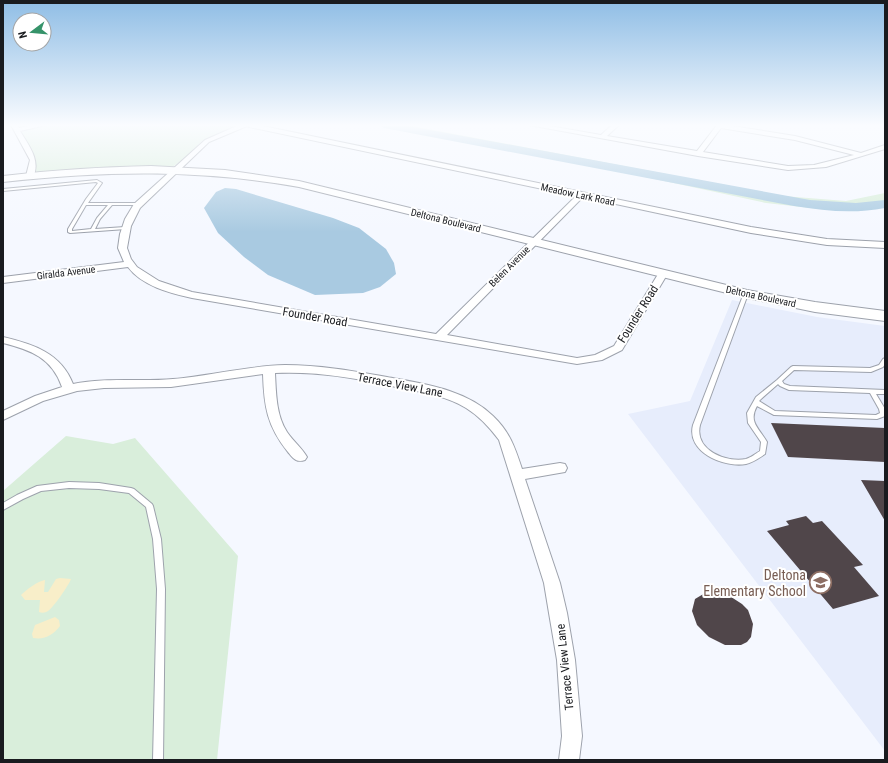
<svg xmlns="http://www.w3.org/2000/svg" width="888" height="763" font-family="'Roboto Condensed',sans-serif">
  <rect width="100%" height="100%" fill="#f5f8ff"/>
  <path fill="#e7edfc" d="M732,300L817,317L885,326V751L628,414L690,401Z"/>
  <path fill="#d9eedb" d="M39,125H244L202,141L185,158L171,168L28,175L30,146L12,130Z
    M375,125H407L783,196L846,201L885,193V205L870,209H820L766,203L571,161Z
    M66,436L113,444L135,438L238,556L217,760H3V491Z"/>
  <path fill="#f8eec9" d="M60,578L71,579C69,585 53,608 48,611C45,613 42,613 39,612L40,600H25L21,595C26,590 38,581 45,580L44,592H48L56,579Z
    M55,617L59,620L60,626C53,635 45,640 33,638L32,634L35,625Z"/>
  <path fill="#a9cae1" d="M225,188L236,189L333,218L359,228L386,249L394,263L396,274L380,287L363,293L315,295L268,275L244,257L218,233L204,208L216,192Z"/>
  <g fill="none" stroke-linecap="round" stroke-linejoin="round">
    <path fill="#a9cae1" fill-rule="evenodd" d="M379,125H403L810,200L856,203L885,200V208C854,214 825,211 794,206L384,128Z"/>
  </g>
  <path fill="#50464a" d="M771,423L885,428V462L788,457Z
    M861,480L885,481V521Z
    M806,516L813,523L822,521L863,565L854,567L879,596L833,609L767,531L789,525L786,521Z
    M712,592L728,595L742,604L748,610L753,624L751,637L747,642L741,645H725L709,637L697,625L692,611L695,599L705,593Z"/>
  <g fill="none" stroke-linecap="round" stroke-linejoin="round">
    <defs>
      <path id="service" d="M97,180L102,183L88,203H140L142,204L140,205H112L100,219L95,229L125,227L127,228L126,229L70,233L68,232V229L86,199L98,183L96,182L3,191V189ZM86,205H108L97,218L91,229L72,231V229Z
        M744,293H746L748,294L700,425C694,450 726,463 746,459C752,457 755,454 760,451L761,442L748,423L747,413L756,397L777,380L791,367L793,366L870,368L879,365L883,359L885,358V364L883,367L871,372L794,370L782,381L784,384L790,386L885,390V394H876L885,409V416L877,419L774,415L757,406C748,422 759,428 767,442L765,454C759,458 754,462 746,464C724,468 686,452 693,425ZM778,384L780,386L789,390L870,393L879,409L880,413L876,415L775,411L759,401L761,399Z
        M69,482L99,483L131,488L134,489L152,504L153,506L161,539L165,589L163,760H153L157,589L153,539L146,507L129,493L99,489L69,488L41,491L23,499L3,510V503L17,495L37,486Z"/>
      <path id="minor" d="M11,125H17L19,128L32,125H46L20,131C29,146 41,160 33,178H30L26,176L30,160Z
        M239,125H258L751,227L827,239L885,242V248L827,245L751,233L583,197L447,335L577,358L595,355L614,346L660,271H666L668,273L622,350L602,360L577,364L192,298C170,293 142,286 128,267L3,283V277L124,262L118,248L120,234L125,219L134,204L205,140ZM247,126L249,127L576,196L436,334L192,292L159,281L137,267L131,259L127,248L131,226L140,208L209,142Z
        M529,125H544L601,135L612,125H619L607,136L697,151L717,125H726L795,136L861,153L885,145V149L826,167L788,170L698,156ZM721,128L795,140L854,155L814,165L788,166L703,152Z
        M3,337C33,344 61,353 73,384C106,377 140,382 173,379C210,376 247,366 285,365C319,365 353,371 387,377C424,384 465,389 493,416C510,432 515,448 522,469L560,463L565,464L567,468L565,472L525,479L560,583L567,613L575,660L582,736L579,760H559L562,736L557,660L549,613L544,583L499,440C490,428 479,416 466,408C445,395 420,392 396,387C356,378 316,371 275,373C276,393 276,415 287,432C293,441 302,448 307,457L305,460C296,463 293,458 288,452C267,426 264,406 263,374L171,387L104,388L77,391L43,401L3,420V411L35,396L62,387C52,358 31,350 3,343Z"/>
      <path id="secondary" d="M151,166L225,170L299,181L747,290L815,302L885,311V321L815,312L747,298L299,187C196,169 106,171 3,182V176C52,170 102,167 151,166Z"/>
    </defs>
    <use href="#service" stroke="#9da2ac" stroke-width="2"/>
    <use href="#minor" stroke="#9da2ac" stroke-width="2"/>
    <use href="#secondary" stroke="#9da2ac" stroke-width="2"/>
    <use href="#service" fill="#fff" fill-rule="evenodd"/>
    <use href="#minor" fill="#fff" fill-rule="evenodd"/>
    <use href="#secondary" fill="#fff" fill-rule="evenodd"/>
  </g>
  <linearGradient id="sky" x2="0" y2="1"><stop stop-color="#8fbde5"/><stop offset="0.54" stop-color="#fafcff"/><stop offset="1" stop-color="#fafcff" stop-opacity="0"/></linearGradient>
  <rect width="888" height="232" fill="url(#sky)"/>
  <defs>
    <symbol id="school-ring" viewBox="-11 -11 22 22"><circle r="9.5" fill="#fff" stroke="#8d6e63" stroke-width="1.5"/><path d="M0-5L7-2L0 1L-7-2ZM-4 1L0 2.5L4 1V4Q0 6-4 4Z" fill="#8d6e63"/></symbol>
  </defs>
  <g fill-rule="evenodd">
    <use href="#school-ring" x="808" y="570" width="25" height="25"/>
  </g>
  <g text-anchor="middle" stroke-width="4" stroke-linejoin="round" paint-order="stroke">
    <g font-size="10" fill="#191b1f" stroke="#fff">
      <text transform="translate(578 194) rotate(12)" y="4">Meadow Lark Road</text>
      <text transform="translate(446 220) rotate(14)" y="4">Deltona Boulevard</text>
      <text transform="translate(509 266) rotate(-45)" y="4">Belen Avenue</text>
      <text transform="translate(66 272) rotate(-7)" y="4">Giralda Avenue</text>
      <text transform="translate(761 296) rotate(12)" y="4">Deltona Boulevard</text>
    </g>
    <g font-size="12" fill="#191b1f" stroke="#fff">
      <text transform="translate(638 314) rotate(-58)" y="4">Founder Road</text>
      <text transform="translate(315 317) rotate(10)" y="4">Founder Road</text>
      <text transform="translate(400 385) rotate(11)" y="4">Terrace View Lane</text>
      <text transform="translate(565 667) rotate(-96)" y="4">Terrace View Lane</text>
    </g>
    <g font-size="14" fill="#785e54" stroke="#fff" text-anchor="end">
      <text x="806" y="580">Deltona<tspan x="806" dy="16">Elementary School</tspan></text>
    </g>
  </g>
  <rect width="888" height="763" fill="none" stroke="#191b1f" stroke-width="8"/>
  <g transform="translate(32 32) rotate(254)"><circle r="19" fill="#ffffff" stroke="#a3a4a5"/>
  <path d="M0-3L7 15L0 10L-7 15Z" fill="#36936a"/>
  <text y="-6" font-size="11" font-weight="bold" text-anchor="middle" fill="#191b1f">N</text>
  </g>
</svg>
